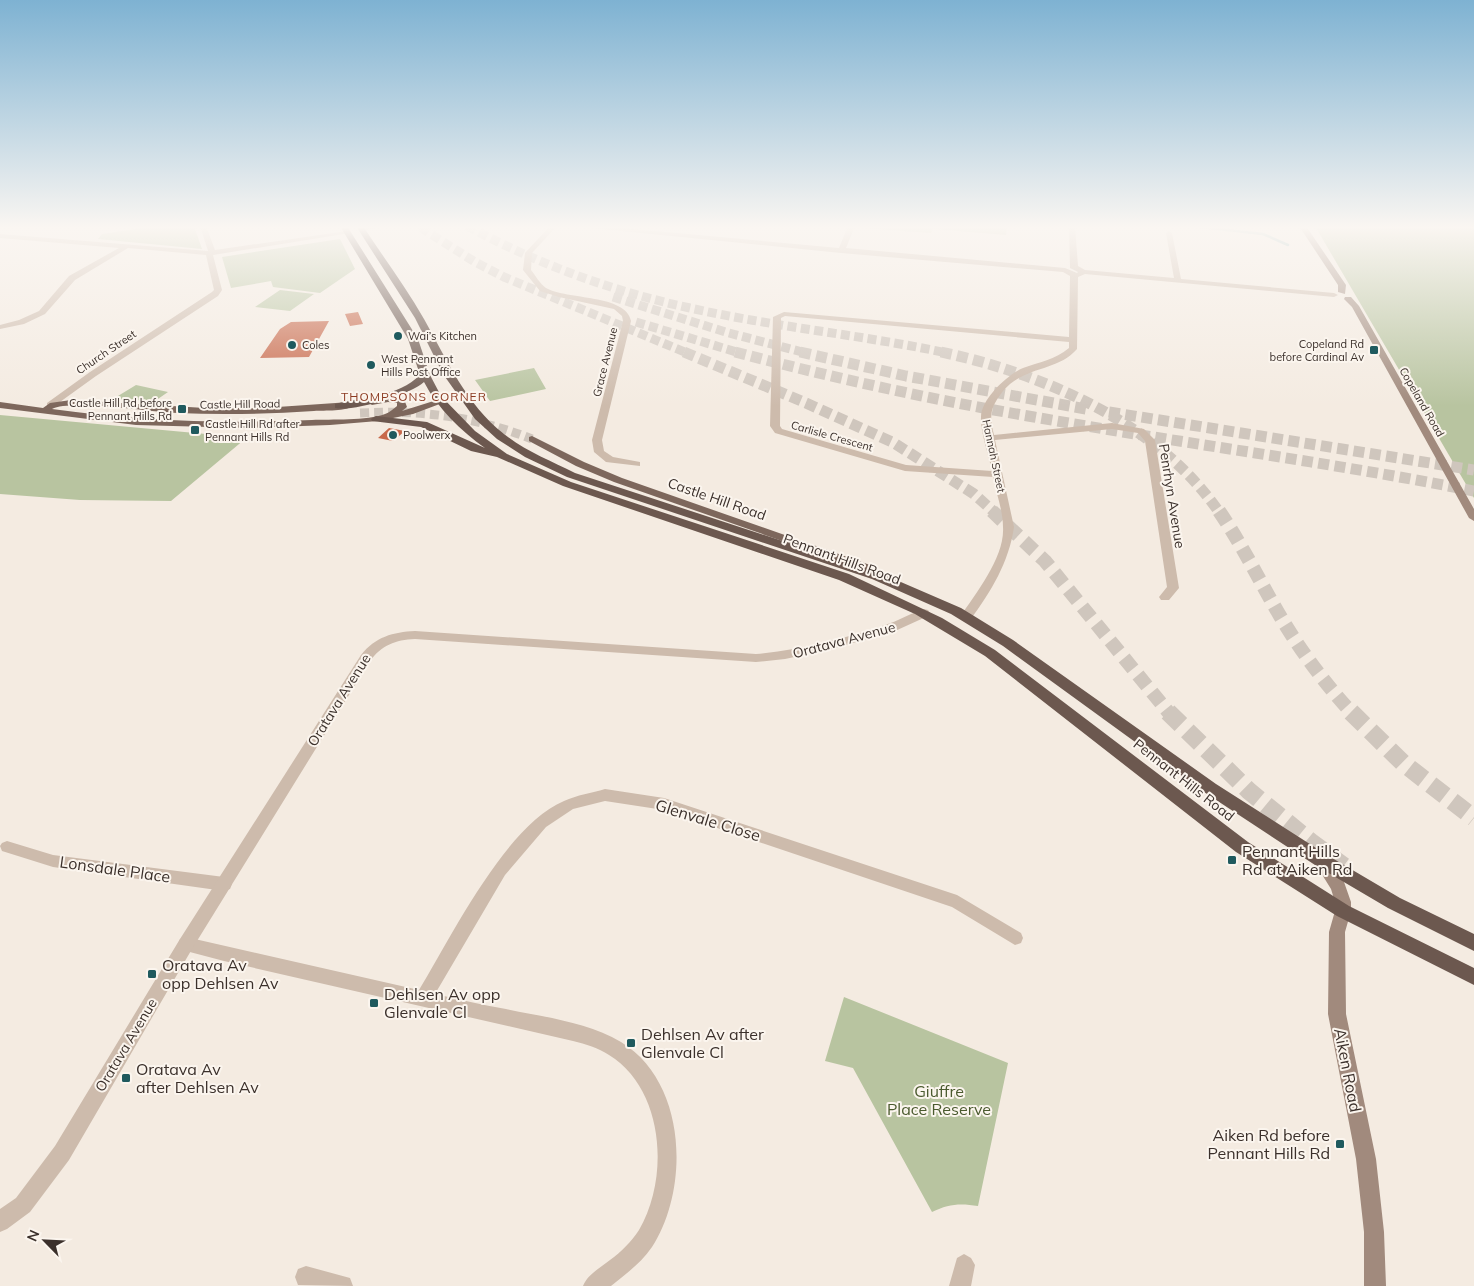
<svg xmlns="http://www.w3.org/2000/svg" width="1474" height="1286" font-family="Mulish,sans-serif">
  <rect width="100%" height="100%" fill="#f4ebe1"/>
  <path fill="#b8c4a0" d="M155,226H194L202,249L98,239L102,234Z
    M863,226H1007L1006,235L933,229L931,233L862,228Z
    M1315,226H1474V498Z
    M340,239L355,269L320,293L273,287L271,281L231,288L222,257Z
    M280,290L314,294L290,311L255,307Z
    M534,368L546,389L490,401L475,380Z
    M136,385L168,392L155,401L113,399Z
    M0,415L206,434H251L171,501L80,500L0,494Z
    M844,997L1008,1063L978,1206C960,1203 948,1204 932,1212L853,1068L825,1061Z"/>
  <g fill="none" stroke-linecap="round" stroke-linejoin="round">
    <path stroke="#7fb0b2" stroke-width="2.5" d="M1191,226L1263,234L1288,245"/>
  </g>
  <path fill="#c8694b" d="M358,312L363,324L350,326L345,314Z
    M329,321L309,357L260,358L280,329L291,322Z
    M389,428L405,431L393,441L378,438Z"/>
  <g fill="none" stroke-linecap="round" stroke-linejoin="round">
    <path stroke="#cfc6bd" stroke-width="9" stroke-dasharray="9 5" stroke-linecap="butt" d="M360,413C423,410 473,416 532,439"/>
    <path stroke="#cfc6bd" stroke-width="9" stroke-dasharray="9 4.5" stroke-linecap="butt" d="M423,226V229L475,262L504,277L687,353
      M467,226C538,264 611,291 690,308C775,327 862,335 947,353
      M613,297L729,333L806,353
      M636,322L740,353"/>
    <path stroke="#cfc6bd" stroke-width="11" stroke-dasharray="11 5.5" stroke-linecap="butt" d="M684,352L806,403L894,443L974,494L994,512
      M735,352C834,378 933,400 1034,417C1181,443 1328,462 1474,491
      M800,352L906,376L1086,409
      M941,352C1044,374 1158,423 1219,512
      M1109,412L1474,470"/>
    <path stroke="#cfc6bd" stroke-width="14" stroke-dasharray="14 8" stroke-linecap="butt" d="M992,511L1045,561L1169,713
      M1219,511C1243,546 1261,584 1283,621C1303,654 1326,685 1352,713"/>
    <path stroke="#cfc6bd" stroke-width="18" stroke-dasharray="18 9" stroke-linecap="butt" d="M1168,712L1249,791L1311,842L1349,870
      M1351,712L1403,763L1474,818"/>
    <path fill="#cdbbac" fill-rule="evenodd" d="M200,226H206L215,250L347,231L350,233L213,255L222,290L218,296L96,376L53,407H47V403L90,372L212,292L214,290L206,255L128,248L75,280L45,314L24,324L0,329V325L19,320L39,311L69,276L119,248L0,238V234L208,251Z
      M366,226H388L361,231L358,229Z
      M550,226H557L532,253L531,270C535,275 540,284 546,288C567,300 626,294 631,321L602,440L604,451L613,457L640,462V466L606,462L594,452L592,440L623,321L622,316L614,309L559,297L540,291L523,270L525,253Z
      M571,226H600L839,248L848,226H855L846,248L1065,268L1077,273L1078,272L1070,268L1069,226H1075L1078,266L1085,270L1174,278L1166,233L1169,231L1172,233L1181,279L1334,293L1338,295L1334,297L1085,274L1078,277L1077,349C1057,372 1026,365 1003,391C990,408 989,415 994,435L1112,423L1144,429L1155,440L1179,588L1169,600H1161L1159,597L1167,587L1145,441L1138,433L1112,429L995,440L1014,527C1009,562 991,592 970,620L966,621L960,617C976,593 1005,557 1003,527C1003,510 996,493 993,477L905,471L775,433L770,426L773,317L784,312L1069,337L1070,276L1063,272L841,253ZM785,316L1069,342V348C1055,360 1039,362 1023,368C1008,374 981,399 981,417C980,431 989,456 992,471L906,465L782,429L780,426L781,318Z
      M605,789L664,798L957,895L1021,933L1023,938L1021,943L1015,945L952,907L664,810L605,801L573,809L546,827L505,875L435,994C459,999 482,1005 506,1009C544,1017 587,1022 621,1042C687,1082 690,1188 652,1247C641,1263 626,1274 611,1286H583C588,1274 600,1268 610,1260C621,1252 631,1242 639,1230C670,1177 664,1089 609,1055C598,1048 586,1044 573,1041L224,961L186,951L180,949L178,944L180,939L186,937L419,990C451,937 506,825 564,801C577,795 592,793 605,789Z
      M7,841L53,855L224,877L230,879L232,884L230,889L224,891L53,867L2,851L0,846L2,843Z
      M964,1254L971,1258L975,1265L971,1286H949L957,1258Z
      M306,1266L350,1278L353,1286L298,1285L295,1277L298,1269Z"/>
    <path fill="#cdbbac" fill-rule="evenodd" d="M924,609L928,610L930,613L928,616L895,631L828,650L785,659L756,662L415,639C395,640 382,645 370,661L192,949L69,1160L30,1212L7,1229L0,1232V1209L16,1198L55,1146L180,939L361,655C375,637 393,632 415,631L756,654C800,650 843,639 885,625C898,621 911,613 924,609Z"/>
    <path fill="#a18a7d" fill-rule="evenodd" d="M1299,226H1306L1346,285L1345,294L1338,292V285Z
      M1345,297H1351L1359,306L1474,509V521L1469,518L1352,307L1344,299Z
      M1321,854L1326,856L1344,882L1351,902V911L1345,932L1346,1014L1376,1159L1384,1232L1386,1286H1364V1232L1356,1159L1328,1014L1329,932L1335,911V902L1331,889L1313,860L1316,856Z"/>
    <path fill="#7d675c" fill-rule="evenodd" d="M388,396L404,399L407,407L402,411L440,399L445,402L413,414L378,421L330,425L247,428L136,425L0,408V402L43,408L50,403L71,400L205,408H263L350,402L355,405C346,412 325,410 314,411C268,414 223,415 177,413C151,412 71,399 52,409C139,421 225,424 312,420C331,419 367,421 385,414C389,413 393,409 397,406V403L388,402L372,405L367,402L369,400Z
      M532,436L584,462L622,478L870,565L894,579L892,582H884L862,569L614,482L576,466L529,441V437Z"/>
    <path fill="#6c584f" fill-rule="evenodd" d="M340,226H347L418,339L430,375L441,396L475,431L507,454L571,482L849,574L942,618L995,650L1248,842L1349,906L1474,968V985L1337,916L1236,852L985,656L915,614L839,580L563,486L497,457L471,451L421,427L372,421L371,419L376,416L427,422L485,448C461,431 438,409 424,382C410,395 353,412 335,408V404C364,397 398,397 420,375L408,339Z
      M356,226H363C383,257 406,287 424,319C447,360 466,404 504,434C525,451 551,461 575,473L880,573L961,608L1013,640L1216,784L1327,855L1400,898L1474,934V951L1388,908L1315,865L1204,792L1003,646L951,614L872,579L567,477L525,457L497,439L475,419L443,374L415,318Z"/>
  </g>
  <linearGradient id="sky" x2="0" y2="1"><stop stop-color="#7eb2d2"/><stop offset="0.56" stop-color="#faf6f2"/><stop offset="1" stop-color="#faf6f2" stop-opacity="0"/></linearGradient>
  <rect width="1474" height="406" fill="url(#sky)"/>
  <g fill="#1f5a5e" stroke="#fbf5ee" stroke-width="2">
    <circle cx="398" cy="336" r="5"/>
    <circle cx="292" cy="345" r="5"/>
    <rect x="1369" y="345" width="10" height="10" rx="2.5"/>
    <circle cx="371" cy="365" r="5"/>
    <rect x="177" y="404" width="10" height="10" rx="2.5"/>
    <rect x="190" y="425" width="10" height="10" rx="2.5"/>
    <circle cx="393" cy="435" r="5"/>
    <rect x="1227" y="855" width="10" height="10" rx="2.5"/>
    <rect x="147" y="969" width="10" height="10" rx="2.5"/>
    <rect x="369" y="998" width="10" height="10" rx="2.5"/>
    <rect x="626" y="1038" width="10" height="10" rx="2.5"/>
    <rect x="121" y="1073" width="10" height="10" rx="2.5"/>
    <rect x="1335" y="1139" width="10" height="10" rx="2.5"/>
  </g>
  <g text-anchor="middle" stroke-width="4" stroke-linejoin="round" paint-order="stroke">
    <g font-size="11" fill="#3b302b" stroke="#fbf5ee" text-anchor="start">
      <text x="408" y="340">Wai’s Kitchen</text>
      <text x="1364" y="348" text-anchor="end">Copeland Rd<tspan x="1364" dy="13">before Cardinal Av</tspan></text>
      <text x="302" y="349">Coles</text>
      <text x="381" y="363">West Pennant<tspan x="381" dy="13">Hills Post Office</tspan></text>
      <text x="172" y="407" text-anchor="end">Castle Hill Rd before<tspan x="172" dy="13">Pennant Hills Rd</tspan></text>
      <text x="205" y="428">Castle Hill Rd after<tspan x="205" dy="13">Pennant Hills Rd</tspan></text>
      <text x="403" y="439">Poolwerx</text>
    </g>
    <g font-size="11" fill="#3b302b" stroke="#fbf5ee">
      <text transform="translate(106 352) rotate(-34)" y="4">Church Street</text>
      <text transform="translate(605 362) rotate(-76)" y="4">Grace Avenue</text>
      <text transform="translate(1422 402) rotate(60)" y="4">Copeland Road</text>
      <text transform="translate(240 404) rotate(-1)" y="4">Castle Hill Road</text>
      <text transform="translate(832 436) rotate(16)" y="4">Carlisle Crescent</text>
      <text transform="translate(994 456) rotate(78)" y="4">Hannah Street</text>
    </g>
    <g font-size="12" letter-spacing="1" fill="#8c3b22" stroke="#fbf5ee">
      <text x="414" y="401">THOMPSONS CORNER</text>
    </g>
    <g font-size="14" fill="#3b302b" stroke="#fbf5ee">
      <text transform="translate(1172 496) rotate(81)" y="5">Penrhyn Avenue</text>
      <text transform="translate(717 499) rotate(19)" y="5">Castle Hill Road</text>
      <text transform="translate(842 559) rotate(20)" y="5">Pennant Hills Road</text>
      <text transform="translate(844 640) rotate(-15)" y="5">Oratava Avenue</text>
      <text transform="translate(339 700) rotate(-58)" y="5">Oratava Avenue</text>
      <text transform="translate(1184 780) rotate(38)" y="5">Pennant Hills Road</text>
      <text transform="translate(126 1045) rotate(-59)" y="5">Oratava Avenue</text>
    </g>
    <g font-size="16" fill="#3b302b" stroke="#fbf5ee">
      <text transform="translate(708 820) rotate(17)" y="6">Glenvale Close</text>
      <text transform="translate(115 869) rotate(8)" y="6">Lonsdale Place</text>
      <text transform="translate(1348 1070) rotate(79)" y="6">Aiken Road</text>
    </g>
    <g font-size="16" fill="#3b302b" stroke="#fbf5ee" text-anchor="start">
      <text x="1242" y="857">Pennant Hills<tspan x="1242" dy="18">Rd at Aiken Rd</tspan></text>
      <text x="162" y="971">Oratava Av<tspan x="162" dy="18">opp Dehlsen Av</tspan></text>
      <text x="384" y="1000">Dehlsen Av opp<tspan x="384" dy="18">Glenvale Cl</tspan></text>
      <text x="641" y="1040">Dehlsen Av after<tspan x="641" dy="18">Glenvale Cl</tspan></text>
      <text x="136" y="1075">Oratava Av<tspan x="136" dy="18">after Dehlsen Av</tspan></text>
      <text x="1330" y="1141" text-anchor="end">Aiken Rd before<tspan x="1330" dy="18">Pennant Hills Rd</tspan></text>
    </g>
    <g font-size="16" fill="#4a5a2e" stroke="#fbf5ee">
      <text x="939" y="1097">Giuffre<tspan x="939" dy="18">Place Reserve</tspan></text>
    </g>
  </g>
  <g transform="translate(45 1241) rotate(294)" stroke="#fbf5ee" stroke-width="4" paint-order="stroke">
  <path d="M0-4L9 19L0 12L-9 19Z" fill="#3b302b"/>
  <text y="-8" font-size="14" font-weight="bold" text-anchor="middle" fill="#3b302b">N</text>
  </g>
</svg>
